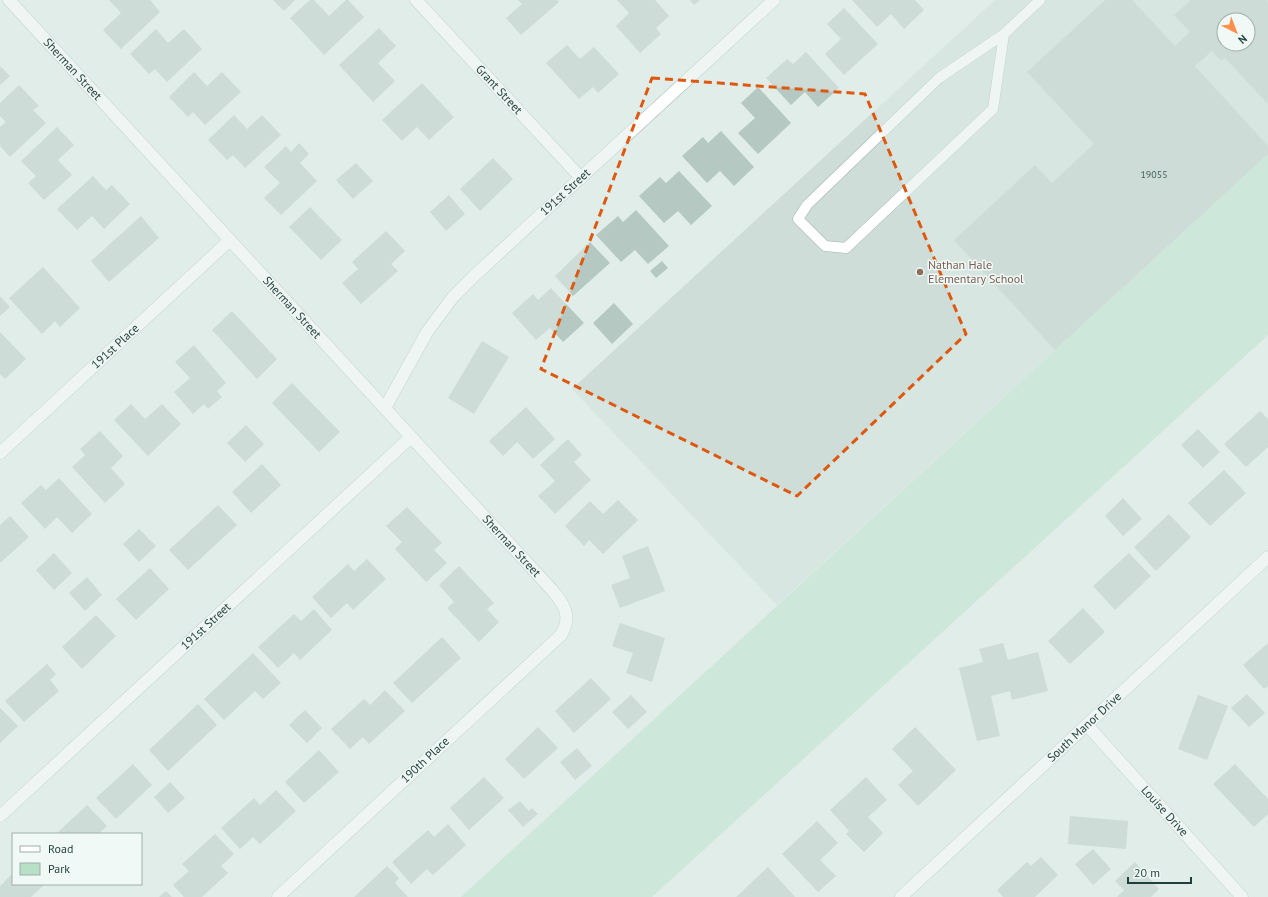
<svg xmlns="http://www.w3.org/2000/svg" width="1268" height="897" font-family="'PT Sans',sans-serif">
  <rect width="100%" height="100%" fill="#e0ede9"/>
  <path fill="#ceddd8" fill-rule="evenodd" d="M995,0H1268V154L777,605L572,389ZM1224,20H1248V44H1224Z"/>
  <path fill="#b7e0c7" d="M1268,154V335L652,897H461Z"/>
  <path fill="#b5c8c2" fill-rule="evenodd" d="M109,0H150L160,12L121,49L103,30L121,13Z
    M273,0H295L284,11Z
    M310,0H314L329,16L346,0H348L364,17L324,55L290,18Z
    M518,0H557L559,2L521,35L506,18L522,4Z
    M617,0H655L669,16L656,28L661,34L640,53L616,26L629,13Z
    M690,0H700L694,5Z
    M852,0H915L924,10L904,29L891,14L877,27Z
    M1105,0H1132L1175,46L1190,32L1174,15L1191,0H1266L1268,2V104L1225,58L1221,61L1212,51L1195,66L1268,146V154L1055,350L954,240L1035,165L1052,183L1094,144L1027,72ZM1224,20H1248V44H1224Z
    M844,8L878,44L844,75L825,54L841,39L827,24Z
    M379,28L396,46L378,63L395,81L373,102L339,65Z
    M156,29L168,43L184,29L202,49L167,82L155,69L149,74L130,54Z
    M567,45L580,59L594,47L619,74L598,93L593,87L579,99L546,63Z
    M806,52L839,88L818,107L805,92L791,105L766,78L787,59L793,64Z
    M0,66L10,76L0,85Z
    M194,72L207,86L222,72L241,92L205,125L193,112L188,117L169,97Z
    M422,83L454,117L429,140L417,127L402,141L382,120Z
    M19,85L39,106L33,110L46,123L10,157L0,146V127L6,122L0,116V103Z
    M758,87L791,123L758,154L738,133L755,118L741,103Z
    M234,115L247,129L262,115L281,135L245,168L233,155L227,160L208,140Z
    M57,127L74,145L58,160L72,175L44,200L28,183L36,176L21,161Z
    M721,131L754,167L734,186L720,171L707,183L682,156L703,137L708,143Z
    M299,143L309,154L300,163L317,181L281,215L264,198L280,183L264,167L286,146L291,152Z
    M493,158L513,179L480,211L460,189Z
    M356,163L373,181L353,199L336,180Z
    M679,171L712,206L691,225L678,211L664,223L639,196L660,177L666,183Z
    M93,176L106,190L112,185L130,204L104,229L92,216L77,230L57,209Z
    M449,195L465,214L446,231L430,212Z
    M310,207L342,240L321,260L289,227Z
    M636,210L669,246L648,264L635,250L621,262L596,235L618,216L623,222Z
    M141,216L159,238L109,282L91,261Z
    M386,231L405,251L391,264L398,271L361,304L342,283L358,269L352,262Z
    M590,242L610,263L573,296L555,276Z
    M662,261L668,268L656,278L650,271Z
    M43,267L80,308L60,327L55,321L42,334L9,298Z
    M551,288L584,323L563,342L550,328L536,340L512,313L533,294L538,300Z
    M0,296L10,307L0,316Z
    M614,303L633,324L612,344L593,323Z
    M232,311L277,359L257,379L212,330Z
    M0,332L26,359L5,379L0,374Z
    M482,341L509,357L474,414L448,398Z
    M194,345L226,383L217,391L222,397L208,409L204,404L193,414L174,392L190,378L175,362Z
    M292,383L340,432L319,452L272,403Z
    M131,404L145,419L162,404L181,424L148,456L114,420Z
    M526,407L555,439L533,459L517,442L503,456L489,441Z
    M1260,411L1268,419V447L1246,467L1224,444Z
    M246,425L264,444L245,462L227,443Z
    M1198,429L1220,452L1203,468L1181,445Z
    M100,431L123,456L111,468L125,484L105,503L72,467L85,455L80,449Z
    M568,439L582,455L574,462L591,480L555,514L538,496L555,481L540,465Z
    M262,464L281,485L251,513L232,492Z
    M1224,470L1246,493L1210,526L1188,503Z
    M59,478L92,514L72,533L57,517L45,529L21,503L41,485L46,490Z
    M1123,498L1142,519L1123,536L1105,516Z
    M618,500L638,520L603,554L589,540L584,546L565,526L590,501L603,514Z
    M218,505L237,525L188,570L169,550Z
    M407,507L442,543L434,550L447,563L426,582L395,549L402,542L386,526Z
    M1169,514L1191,537L1156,571L1134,547Z
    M10,516L29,537L0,563V525Z
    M139,529L156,546L139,562L123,544Z
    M648,546L665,591L620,608L611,585L630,578L622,556Z
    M54,553L72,573L54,590L36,570Z
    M1129,553L1151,576L1115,610L1093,586Z
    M367,559L386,579L353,610L347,603L331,618L312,597L348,564L354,571Z
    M459,566L494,603L487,609L499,622L479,642L447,608L454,602L439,585Z
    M150,568L169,589L136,620L116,599Z
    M87,577L102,595L85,611L69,593Z
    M1083,608L1105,632L1070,664L1048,641Z
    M314,609L332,630L300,660L294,653L278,668L258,647L294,614L301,621Z
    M96,615L116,636L82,669L62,647Z
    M620,623L665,638L652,682L626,673L633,653L612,646Z
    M442,637L461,658L412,703L393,683Z
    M1003,643L1008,660L1038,652L1048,691L1012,700L1010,691L991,696L1000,736L977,741L959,668L983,662L979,649Z
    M1268,643V686L1264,689L1243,665Z
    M253,653L281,683L263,699L255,691L224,720L204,699Z
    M47,664L56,674L50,680L59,691L24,722L5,701Z
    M591,678L611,699L574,733L555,711Z
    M385,690L405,711L369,744L363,737L350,749L331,729L364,699L370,705Z
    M1247,694L1265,713L1249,727L1231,708Z
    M631,695L647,712L628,729L612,712Z
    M1198,695L1228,706L1207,760L1178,749Z
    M198,704L217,725L168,771L149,750Z
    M0,708L18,726L0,743Z
    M305,710L322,728L307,743L289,725Z
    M538,727L558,748L524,779L505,759Z
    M915,727L956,770L918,806L898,785L913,771L892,749Z
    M577,748L592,766L575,780L560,762Z
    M319,750L339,772L304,803L285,782Z
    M133,764L152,785L116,819L96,798Z
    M1235,764L1268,799V814L1254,827L1213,784Z
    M484,777L504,798L469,830L450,808Z
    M866,777L887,800L868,817L883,833L864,852L846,834L849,831L830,810Z
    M170,782L185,798L168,813L154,797Z
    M276,790L296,811L260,844L253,837L240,849L221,828L254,798L260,805Z
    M520,801L529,811L532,808L538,814L523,827L508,810Z
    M87,805L107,826L98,834H56Z
    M1070,816L1128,821L1126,849L1068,844Z
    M817,821L838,843L820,860L836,876L818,892L782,854Z
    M448,824L466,845L433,875L427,869L411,884L392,862L428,830L434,837Z
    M215,834L234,854L221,866L228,873L202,897H184L173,885L189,871L182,864Z
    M1093,849L1111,869L1093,885L1075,864Z
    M1041,857L1058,875L1035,897H1003L997,890L1027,862L1031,866Z
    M1135,862L1159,889L1151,897H1117L1124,890L1115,881Z
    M387,866L399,878L395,883L408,897H354Z
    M768,867L795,897H736Z
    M13,873V884H45L31,897H0V886Z
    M166,891L172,897H159Z"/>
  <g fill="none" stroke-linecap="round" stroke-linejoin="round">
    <defs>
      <path id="lane" d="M1004,34L993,109L846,248L825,246L798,219L807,205L939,78L1004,34L1040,0"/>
      <g id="street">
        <path id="s1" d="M9,0L552,590C565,605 572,617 561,635L278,897"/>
        <path id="s2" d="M416,0L581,178"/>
        <path id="s3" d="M385,408L427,332L453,297L474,276L774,0"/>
        <path id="s4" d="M0,453L230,240"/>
        <path id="s5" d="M1087,725L1242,897"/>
        <path id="s6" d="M0,816L411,437"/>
        <path id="s7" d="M901,897L1268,557"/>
      </g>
    </defs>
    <use href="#lane" stroke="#a2b5b1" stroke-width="11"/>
    <use href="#street" stroke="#a2b5b1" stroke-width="13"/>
    <use href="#lane" stroke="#fff" stroke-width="10"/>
    <use href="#street" stroke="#fff" stroke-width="12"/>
  </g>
  <path d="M0 0H1268V897H0ZM652,78L865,94L966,334L797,496L541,369Z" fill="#e0ede9" fill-opacity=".55" fill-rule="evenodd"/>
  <path fill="none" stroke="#de580e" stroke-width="3" stroke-dasharray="8 5" stroke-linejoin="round" d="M652,78L865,94L966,334L797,496L541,369Z"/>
  <circle fill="#8d6e63" stroke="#f1f9f6" stroke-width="1.5" cx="920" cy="272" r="4"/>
  <g text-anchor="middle" stroke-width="3" stroke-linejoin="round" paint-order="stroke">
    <g font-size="10" fill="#44615c">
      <text x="1154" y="178">19055</text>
    </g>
    <g font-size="12" fill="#1f3f3a" stroke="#f1f9f6">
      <text dy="4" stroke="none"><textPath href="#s1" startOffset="94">Sherman Street</textPath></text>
      <text dy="4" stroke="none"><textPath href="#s2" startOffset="122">Grant Street</textPath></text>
      <text dy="4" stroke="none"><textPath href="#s3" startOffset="284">191st Street</textPath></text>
      <text dy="4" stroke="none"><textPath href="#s1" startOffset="418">Sherman Street</textPath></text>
      <text dy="4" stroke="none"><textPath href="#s4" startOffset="157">191st Place</textPath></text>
      <text dy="4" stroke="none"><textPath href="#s1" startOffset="742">Sherman Street</textPath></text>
      <text dy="4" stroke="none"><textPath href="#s6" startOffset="280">191st Street</textPath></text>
      <text dy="4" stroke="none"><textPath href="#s7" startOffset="250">South Manor Drive</textPath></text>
      <text transform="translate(425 760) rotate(-43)" y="4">190th Place</text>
      <text dy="4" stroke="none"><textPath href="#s5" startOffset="116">Louise Drive</textPath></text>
    </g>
    <g font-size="12" fill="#785e54" stroke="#f1f9f6" text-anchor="start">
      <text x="928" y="269">Nathan Hale<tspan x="928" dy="14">Elementary School</tspan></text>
    </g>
  </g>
  <rect x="12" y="833" width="130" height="52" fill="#f1f9f6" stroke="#9dafab"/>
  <rect x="20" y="846" width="20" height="6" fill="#ffffff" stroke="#9dafab"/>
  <text x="48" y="853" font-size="12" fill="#1f3f3a">Road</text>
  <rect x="20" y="863" width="20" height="12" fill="#b7e0c7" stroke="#9dafab"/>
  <text x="48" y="873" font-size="12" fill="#1f3f3a">Park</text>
  <g transform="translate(1236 32) rotate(138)"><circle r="19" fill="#f1f9f6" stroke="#9dafab"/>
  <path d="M0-3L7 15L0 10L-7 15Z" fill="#ff8f4c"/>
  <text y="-6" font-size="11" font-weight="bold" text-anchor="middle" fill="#1f3f3a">N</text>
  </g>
  <path d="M1128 877v6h63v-6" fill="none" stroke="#1f3f3a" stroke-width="2"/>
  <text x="1134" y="877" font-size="12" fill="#1f3f3a" stroke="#f1f9f6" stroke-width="3" paint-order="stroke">20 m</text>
</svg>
